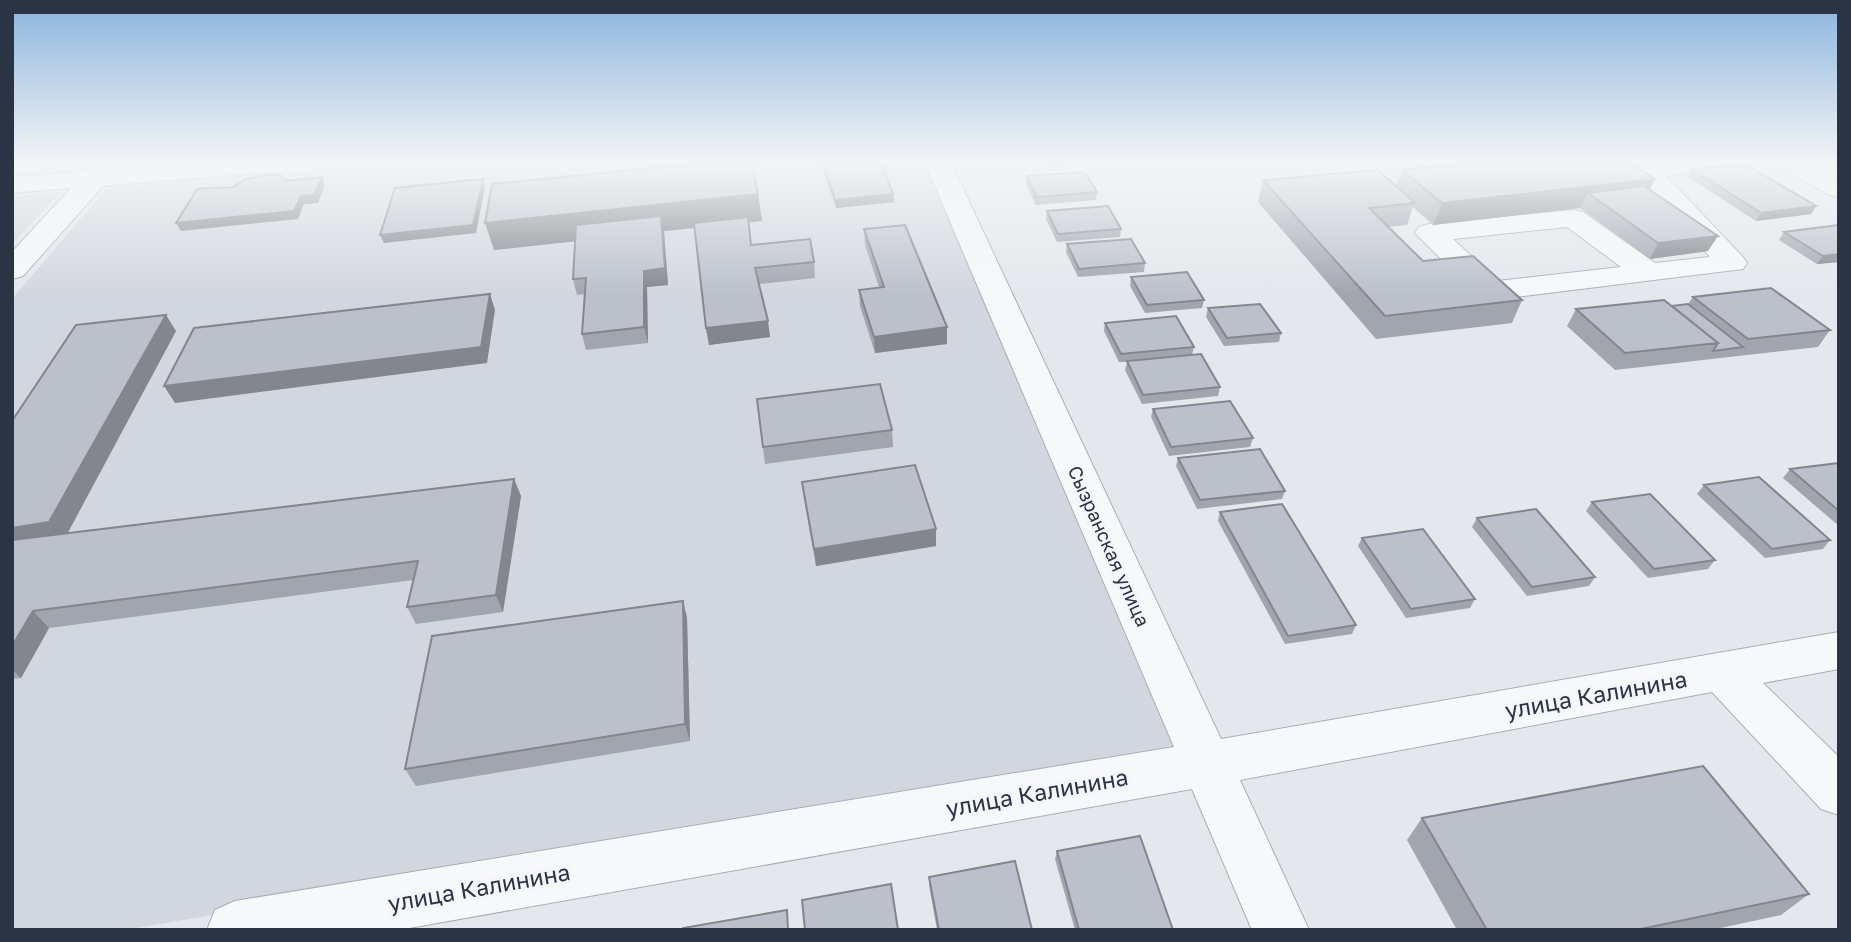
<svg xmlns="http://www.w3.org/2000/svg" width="1851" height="942" font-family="'Golos Text',sans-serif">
  <rect width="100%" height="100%" fill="#e4e7ec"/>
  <path fill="#d2d6de" d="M379,163H928L1184,754L122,930H12V299L107,188Z
    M61,192L12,244V196Z"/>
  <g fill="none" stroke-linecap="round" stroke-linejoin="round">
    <defs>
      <path id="minor" d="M105,163L114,169L183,163H292L288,169L279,171L103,186L23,276L12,279V252L71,188L12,193V177L87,171L93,164Z
        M925,163H951L1221,739L1839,632V669L1763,683L1839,757V815L1821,809L1712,692L1240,780L1309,930H1252L1192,789L398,930H207L215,910L235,901L1174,747Z
        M1643,163H1725L1721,169L1666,176L1743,257L1747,263L1743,269L1491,300L1480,298L1415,233L1419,227L1429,224L1573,210L1583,212L1655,263L1710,257L1637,176L1633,170L1637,164ZM1567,227L1621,267L1498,281L1453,239Z
        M1781,163H1813L1839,178V197L1829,195L1785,169Z"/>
    </defs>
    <use href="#minor" stroke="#a9aeb7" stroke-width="2"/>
    <use href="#minor" fill="#f7f8fa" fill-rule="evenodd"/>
  </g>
  <path fill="#a1a5ae" d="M821,163H881L893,194L894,202L836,208Z
    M1043,163H1064L1056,168Z
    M1692,169L1816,206L1811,214L1756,221L1688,177Z
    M1402,170L1649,190L1708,251L1650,259L1580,208L1433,225L1413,207L1407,225L1388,227L1423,261L1522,300L1512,323L1376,339L1258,202L1263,180L1396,186Z
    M1027,176L1097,192L1096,200L1036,205L1026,184Z
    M758,194L762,221L749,222L751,245L814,262L815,278L759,284L770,337L709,345L706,328L695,228L664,231L668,285L647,287L648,343L586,350L582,334L585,294L577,295L573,279L575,241L494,250Z
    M1047,211L1121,229L1120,237L1057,242L1046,219Z
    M864,229L947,344L875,353L860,306L859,290L879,287L865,245Z
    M1784,232L1839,262L1817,264L1779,240Z
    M1067,244L1145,263L1144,272L1078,277L1066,252Z
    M1131,277L1204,300L1202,308L1145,313L1130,286Z
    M1693,297L1830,330L1818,347L1615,370L1567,326L1576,309L1672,306L1688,304Z
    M1208,308L1281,333L1279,342L1224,346L1206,317Z
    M1105,323L1194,347L1192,355L1220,387L1218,396L1142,404L1125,370L1127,362H1119L1104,331Z
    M176,331L67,533L514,479L521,496L503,612L416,624L407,607L413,580L49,628L21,678L12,679V421Z
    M757,399L892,430L893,447L765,464Z
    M1153,409L1253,438L1250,447L1169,456L1151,417Z
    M1178,458L1285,491L1282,499L1197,509L1176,466Z
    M1839,463V526L1783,478L1790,469Z
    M802,482L936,529V546L816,566L804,499Z
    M1704,485L1830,540L1823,549L1765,558L1697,494Z
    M1592,502L1715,560L1708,569L1648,578L1586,511Z
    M1220,512L1356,625L1352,634L1285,644L1218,521Z
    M1477,518L1595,577L1589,586L1527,596L1472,527Z
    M1362,538L1475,599L1470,608L1406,618L1358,546Z
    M683,601L687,618L690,741L416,786L405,769Z
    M1422,818L1809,894L1781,915L1711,930H1457L1407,840Z
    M1057,851L1173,930H1075L1055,859Z
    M929,877L1032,930H937L929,885Z"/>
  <path fill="#83868d" d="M1057,163H1064L1056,168Z
    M322,177L325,185L318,203L304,204L298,219L181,231L176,223L301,196Z
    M483,179L485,187L476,233L384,243L380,235Z
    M1655,179L1644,201L1588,193L1580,208L1433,225L1442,203Z
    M758,194L762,221L664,231L668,285L647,287L648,343L644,327V271L662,232L494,250L485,223Z
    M893,194L894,202L836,208L835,200Z
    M1816,206L1811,214L1756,221L1761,213Z
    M1718,236L1708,251L1650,259L1658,243Z
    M1839,254V262L1817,264L1823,256Z
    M490,294L495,310L487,363L175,403L164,386Z
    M166,315L176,331L64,540L12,547V528Z
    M768,321L770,337L709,345L706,328Z
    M947,327V344L875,353L874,337Z
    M514,479L521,496L503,612L496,595Z
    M936,529V546L816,566L814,549Z
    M683,601L687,618L690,741L685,724Z
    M33,611L49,628L21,678L12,669V646Z"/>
  <path fill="#bbc0ca" stroke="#83868d" stroke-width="2" d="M703,163H752L758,194L485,223L492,184Z
    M823,163H881L893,194L835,200Z
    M1465,163H1630L1655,179L1442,203L1402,170Z
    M1745,164L1816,206L1761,213L1692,169Z
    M1378,170L1415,203L1369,208L1423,261L1473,256L1522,300L1385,316L1263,180Z
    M1085,172L1097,192L1037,197L1027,176Z
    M266,175H280L286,181L322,177L314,195L301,196L294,211L176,223L197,189L233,187L246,179Z
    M483,179L473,225L380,235L395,188Z
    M1644,186L1718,236L1658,243L1588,193Z
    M1108,206L1121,229L1058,234L1047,211Z
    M661,216L665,268L644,271V327L582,334L586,278L573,279L576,225Z
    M748,217L751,245L810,239L814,262L755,268L768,321L706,328L694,223Z
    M905,225L947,327L874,337L859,290L884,287L864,229Z
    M1839,225V254L1823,256L1784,232Z
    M1131,239L1145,263L1079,269L1067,244Z
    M1187,272L1204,300L1147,305L1131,277Z
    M1771,288L1830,330L1748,339L1693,297Z
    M490,294L481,347L164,386L194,328Z
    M1664,300L1718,343L1625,353L1576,309Z
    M1260,304L1281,333L1227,338L1208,308Z
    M1688,304L1743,347L1713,351L1718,343L1672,306Z
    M166,315L49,522L12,528V421L76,325Z
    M1176,316L1194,347L1121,354L1105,323Z
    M1201,354L1220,387L1143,395L1127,361Z
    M880,384L892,430L763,447L757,399Z
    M1230,401L1253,438L1171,447L1153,409Z
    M1260,449L1285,491L1200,500L1178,458Z
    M1839,463V511L1790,469Z
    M915,465L936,529L814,549L802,482Z
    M1759,477L1830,540L1772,549L1704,485Z
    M514,479L496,595L407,607L418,561L33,611L12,646V540Z
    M1650,494L1715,560L1654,569L1592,502Z
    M1282,504L1356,625L1288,636L1220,512Z
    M1536,509L1595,577L1532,587L1477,518Z
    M1423,529L1475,599L1411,609L1362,538Z
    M683,601L685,724L405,769L432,636Z
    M1703,766L1809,894L1636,930H1487L1422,818Z
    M1140,836L1173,930H1079L1057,851Z
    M1015,861L1032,930H939L929,877Z
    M891,884L898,930H805L802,900Z
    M787,910L788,930H683V928Z"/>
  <linearGradient id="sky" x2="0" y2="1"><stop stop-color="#8bb4dd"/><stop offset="0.55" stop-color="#f3f4f6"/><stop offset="1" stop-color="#f3f4f6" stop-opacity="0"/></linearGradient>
  <rect width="1851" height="295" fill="url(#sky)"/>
  <g text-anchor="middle" stroke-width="7" stroke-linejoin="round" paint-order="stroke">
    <g font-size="19" fill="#2b3445" stroke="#f4f6f9">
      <text transform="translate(1109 546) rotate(66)" y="7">Сызранская улица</text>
    </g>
    <g font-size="23" fill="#2b3445" stroke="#f4f6f9">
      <text transform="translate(1596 695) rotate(-10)" y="8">улица Калинина</text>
      <text transform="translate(1037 793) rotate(-10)" y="8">улица Калинина</text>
      <text transform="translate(479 888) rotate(-10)" y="8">улица Калинина</text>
    </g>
  </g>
  <rect width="1851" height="942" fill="none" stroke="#2b3445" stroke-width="28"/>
</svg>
